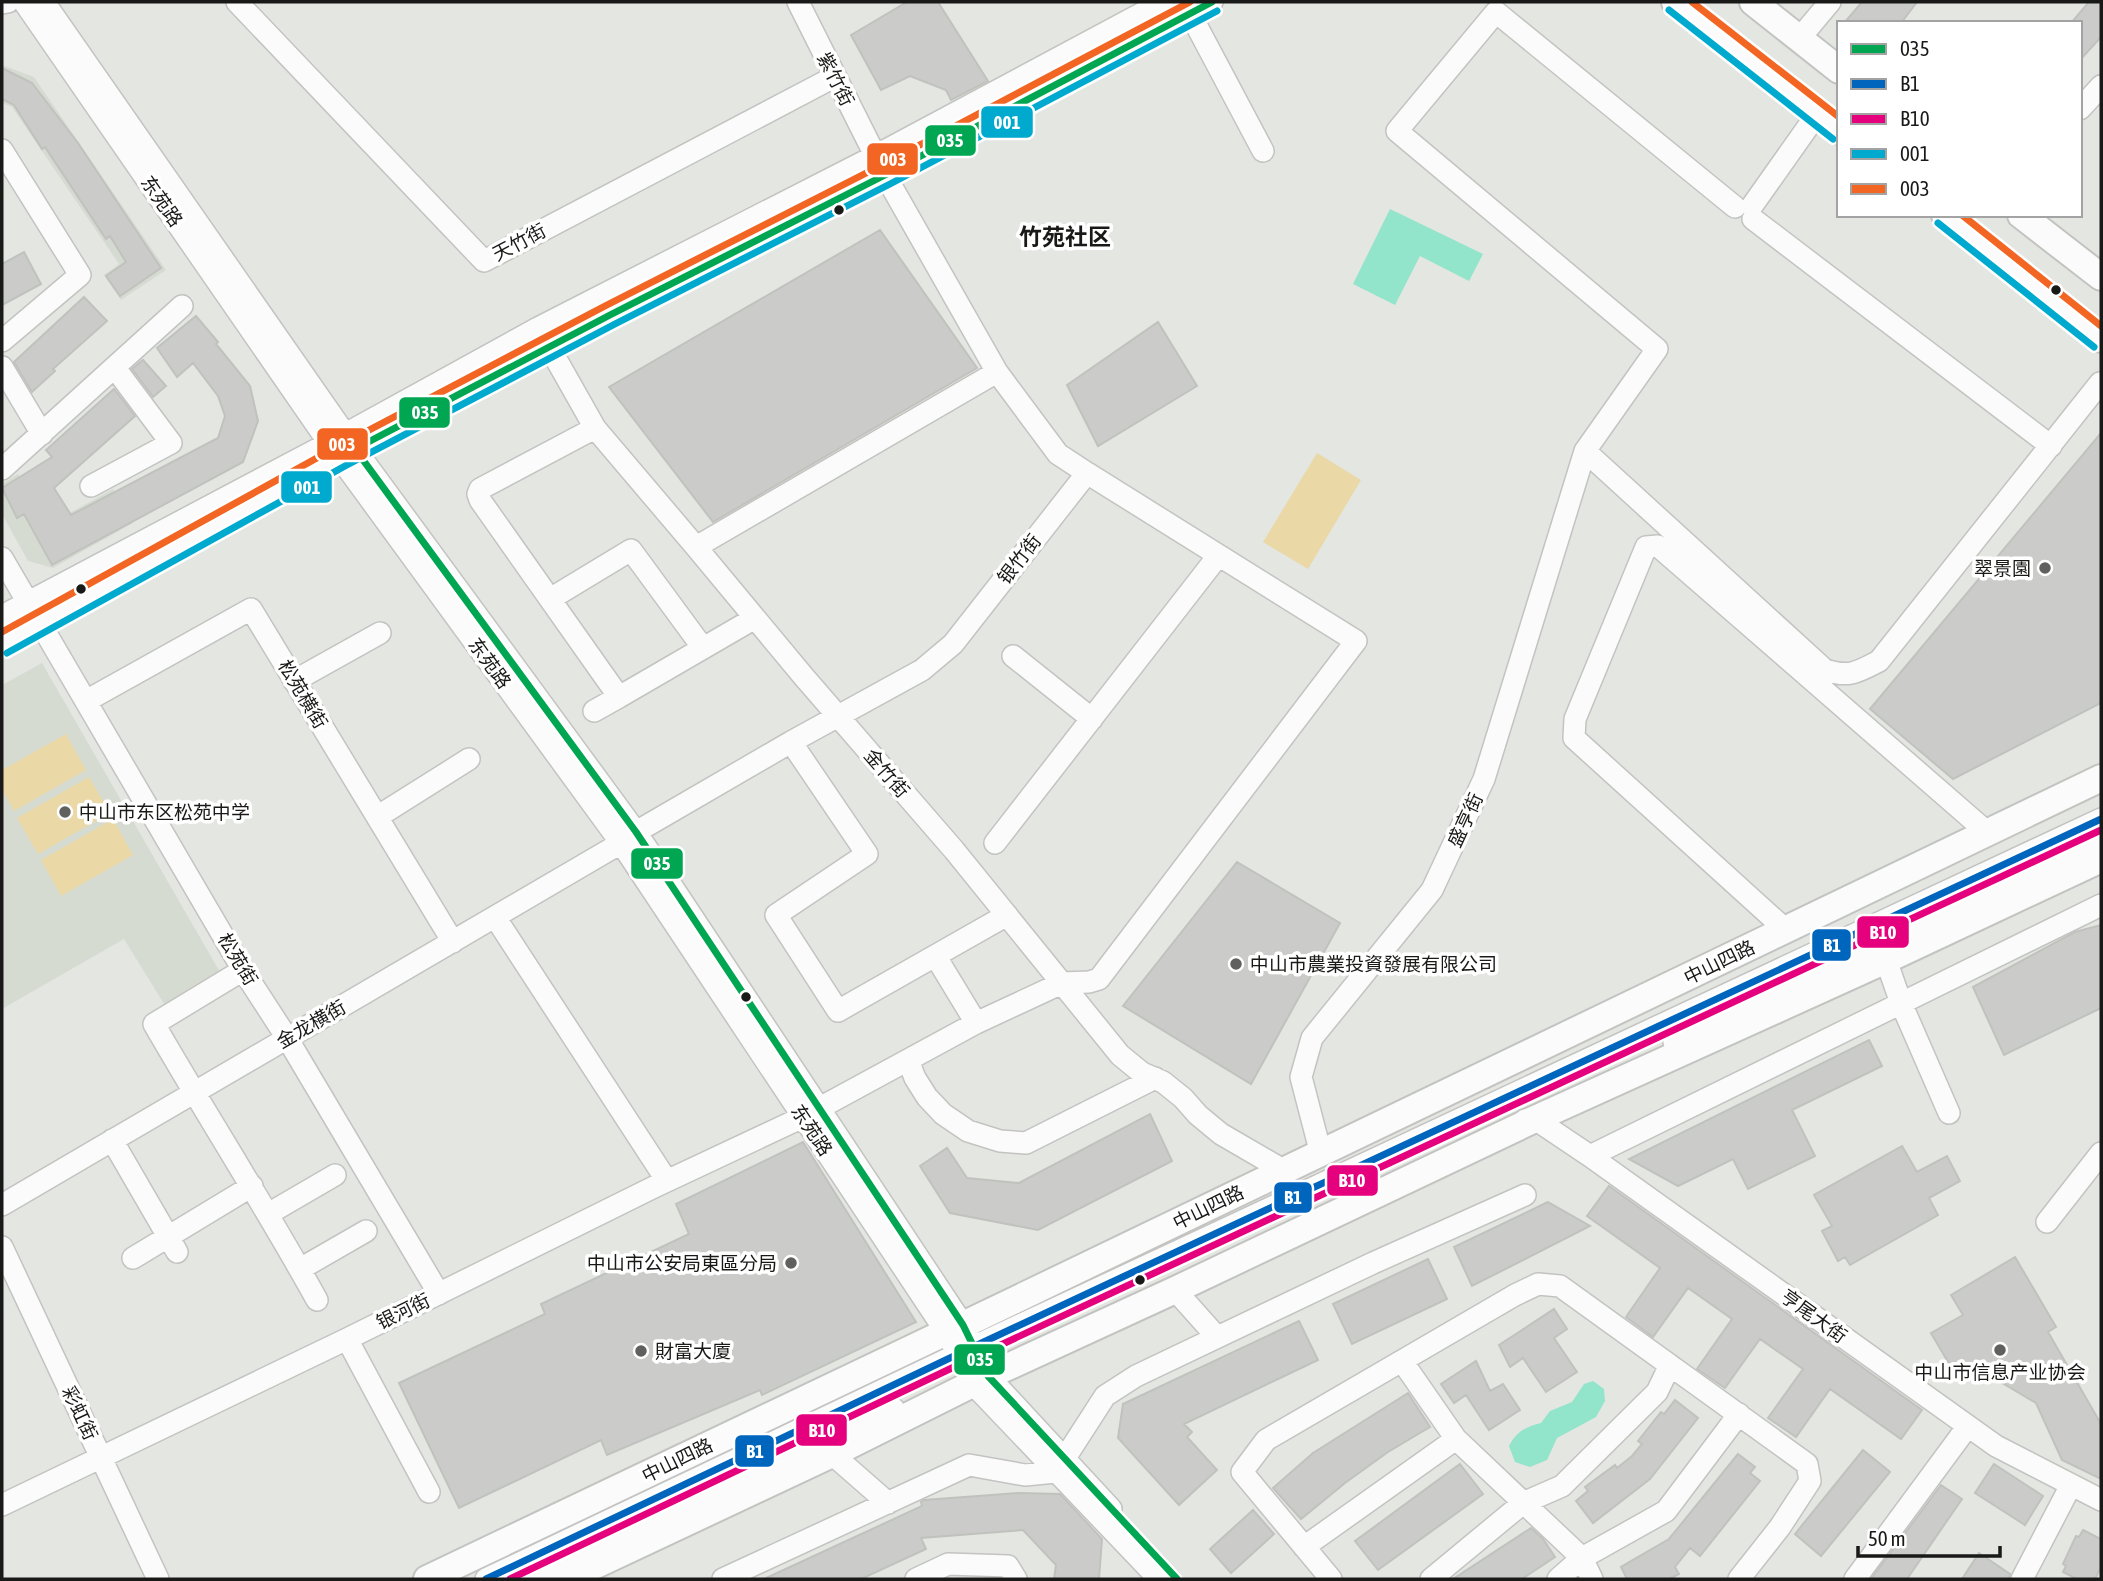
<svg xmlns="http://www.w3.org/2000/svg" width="2103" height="1581" font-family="'Asap Condensed','Noto Sans SC',sans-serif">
  <rect width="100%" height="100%" fill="#e4e6e2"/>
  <path fill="#d6dbd2" d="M2,65L34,77L166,270L121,300L104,275L119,264L12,107L2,103Z
    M18,474L48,525L113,489L133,523L53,568L28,561L2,514V484Z
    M42,663L221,974L166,1007L124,939L2,1009V685Z"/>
  <path fill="#ead8a6" d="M1317,453L1361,480L1308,569L1263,542Z
    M66,734L86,770L14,811L2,789V770Z
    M89,777L110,813L38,854L17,818Z
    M113,819L133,855L61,896L41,860Z"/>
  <path fill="#92e4ca" d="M1390,209L1483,254L1469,281L1420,256L1395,305L1353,284Z
    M1593,1381L1604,1389L1605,1401L1596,1417L1557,1438L1547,1460L1530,1467L1515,1462L1509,1446C1516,1432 1525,1427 1541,1423L1550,1411L1572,1402L1584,1384Z"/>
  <path fill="#cbccc9" stroke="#c0c2be" stroke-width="2" d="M907,2H938L988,81L951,100L946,90L910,76L881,90L851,35Z
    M1862,2H1917L1901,23H1844Z
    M2089,2H2101V37L2080,60V23H2071Z
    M2,68L32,83L78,143L161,268L120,296L106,276L126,262L110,236L106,239L45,147L42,149L14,105L2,99Z
    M880,230L977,368L713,522L609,387Z
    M24,252L41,284L2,305V264Z
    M84,297L107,321L53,369L55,371L32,392L14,362Z
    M196,316L218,342L216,344L250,386L258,421L243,462L52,565L24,514L17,518L2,488L52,457L46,450L114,389L135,416L54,488L71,515L218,438L225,416L218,396L193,363L177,377L157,348Z
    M1158,322L1197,386L1098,446L1067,385Z
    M143,360L166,386L153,397L132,369Z
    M2101,433V703L1953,779L1870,709Z
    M1237,862L1340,923L1251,1084L1123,1006Z
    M2101,925V1008L2004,1055L1973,987L2075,932Z
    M1869,1040L1882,1066L1792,1110L1815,1156L1748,1189L1733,1159L1678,1186L1629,1159Z
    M1150,1114L1172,1161L1038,1230L950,1213L920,1166L947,1148L967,1178L1019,1183Z
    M803,1142L916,1322L762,1395L760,1390L607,1455L601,1440L459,1508L399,1383L545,1314L541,1304L689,1234L676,1204Z
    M1902,1146L1917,1172L1947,1156L1960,1181L1929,1198L1938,1215L1850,1265L1845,1257L1838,1261L1822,1231L1832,1226L1814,1195Z
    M1609,1186L1922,1410L1901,1439L1830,1389L1796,1437L1768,1418L1803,1369L1760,1339L1725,1388L1722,1386L1697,1369L1732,1319L1688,1288L1653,1337L1626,1317L1660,1268L1587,1216Z
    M1548,1202L1590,1226L1472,1286L1454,1247Z
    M2015,1257L2056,1327L2048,1332L2101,1424V1479L2062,1460L2036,1403L1977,1368L1958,1379L1931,1333L1963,1315L1951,1295Z
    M1428,1259L1447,1299L1352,1344L1333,1304Z
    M1554,1309L1567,1329L1554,1338L1577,1372L1546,1392L1523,1358L1510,1367L1499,1345Z
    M1299,1321L1318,1360L1184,1424L1192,1432L1187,1437L1217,1470L1179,1505L1118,1438L1123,1404Z
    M1476,1361L1490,1391L1503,1384L1520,1410L1489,1430L1466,1395L1454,1403L1441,1384Z
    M1408,1393L1430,1427L1388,1452L1345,1483L1301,1519L1273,1488L1313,1453Z
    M1675,1400L1698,1418L1650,1479L1593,1523L1576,1501L1588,1491L1585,1487L1615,1465L1617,1468L1632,1456L1642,1444L1638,1441L1661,1412L1664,1414Z
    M1863,1450L1890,1472L1821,1556L1795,1534Z
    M1738,1454L1755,1467L1750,1473L1760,1481L1700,1556L1690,1548L1675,1567L1679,1574L1669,1579H1627L1621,1567L1669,1539Z
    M1460,1464L1483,1494L1378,1570L1355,1541Z
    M1994,1464L2043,1496L2025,1525L1975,1493Z
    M1941,1485L1962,1499L1907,1579H1871Z
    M1019,1493L1060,1494L1102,1539L1099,1579H1054L1056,1565L1023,1530L921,1538L926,1549L861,1579H764L922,1506L921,1502L924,1500Z
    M1253,1510L1274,1534L1231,1573L1210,1549Z
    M1531,1528L1543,1539L1555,1557L1522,1579H1453Z
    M2083,1530L2101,1539V1567L2095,1579H2077L2063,1572L2066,1566L2063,1564L2076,1536L2079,1537Z
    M1979,1553L2010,1574L2009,1579H1962Z"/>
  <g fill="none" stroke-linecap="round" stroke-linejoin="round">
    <defs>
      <path id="minor" d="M24,2L329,443L621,843L946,1332L973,1384L1159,1579
        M44,2L363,460L636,832L963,1325L988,1376L1111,1509
        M237,2L484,261L834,77
        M2,3L8,2
        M1185,4L1263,151
        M1799,39L1830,2
        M2080,109L2101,86
        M2,150L80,275L2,341
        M1752,206L1817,114
        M1753,219L2051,446
        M543,336L595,428L696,547L804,677L954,850L1120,1055L1142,1073L1163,1082L1183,1098L1198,1115L1221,1134L1283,1170
        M2,367L42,434
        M1585,451L1825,670C1849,678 1858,672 1879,661L2100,383
        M2,469L182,306
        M91,486L171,443L115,368
        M696,547L997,372
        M2,558L243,970L287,1038L439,1294
        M550,599L631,550L703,648
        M2,616L329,443L538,328L875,156L1163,2
        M2,644L340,457L610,315L885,175L1212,2
        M1013,656L1092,719
        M294,681L380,633
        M619,697L755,618
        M86,701L251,609L453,942
        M594,711L619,697L480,500L478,494L480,489L595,428
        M791,742L867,854L776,915L838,1011L1007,915
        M377,817L469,759
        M995,843L1218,556
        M495,917L667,1181
        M1786,930L1574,738L1575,719L1646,547L1658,546L1988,833
        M936,957L976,1023
        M1886,960L1901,1003L1949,1113
        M243,970L154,1024C207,1116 265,1206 317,1300
        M1674,1042L2101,842
        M908,1060L915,1078L927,1097L943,1114L968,1131L1000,1141L1026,1143L1155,1078
        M1525,1120L1535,1119L1590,1156L1996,1446L2101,1500
        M112,1140L177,1252
        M1321,1154L1301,1077L1312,1038L1432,890L1484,779L1585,451L1657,349L1397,131L1496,12L1735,207
        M1590,1156L2101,905
        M2,1205L621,843L636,832L791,742L922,670L953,644L1087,473L1058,454L997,372L885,175L798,2
        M268,1214L335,1175
        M2047,1222L2101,1153
        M2,1247L158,1579
        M133,1258L252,1186
        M300,1269L366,1231
        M1175,1290L1217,1337
        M347,1339L429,1492
        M1402,1361L1456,1439L1582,1558L1592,1579
        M832,1454L888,1503
        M2,1505L347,1339L654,1187L803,1117L976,1023L1062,983L1089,982L1099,979L1356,641L1087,473
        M1304,1547L1456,1439
        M486,1579L973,1347L2101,819
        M535,1579L894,1409
        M723,1579L969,1465L1025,1475L1056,1472L1105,1396L1136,1376L1373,1263L1525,1195
        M916,1579L948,1564L1008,1566L1016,1579
        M1331,1579L1242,1472L1266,1440L1515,1295L1538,1284L1560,1286L1807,1464L1810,1481L1780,1527L1739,1579
        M1431,1579L1523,1503L1562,1486L1657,1392L1670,1365
        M1558,1579L1582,1558L1666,1511L1739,1414
        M1855,1579L1968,1426
        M2022,1579L2071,1485"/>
      <path id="major" d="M1675,2L1839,131
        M1753,2L1839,70
        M1945,215L2101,339
        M2021,215L2101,277
        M427,1579L946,1332L963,1325L2101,778
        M566,1579L832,1454L988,1376L1175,1290L1535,1119L1886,960L2101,859"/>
    </defs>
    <use href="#minor" stroke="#c3c4c1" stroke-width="24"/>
    <use href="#major" stroke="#c3c4c1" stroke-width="30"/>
    <use href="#minor" stroke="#fbfbfb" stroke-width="21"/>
    <use href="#major" stroke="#fbfbfb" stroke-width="26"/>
    <defs>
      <path id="bus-1" d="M1177,1579L988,1376L963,1325L636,832L355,449L610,315L885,175L1212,2"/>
      <path id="bus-2" d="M486,1579L973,1347L2101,819"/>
      <path id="bus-3" d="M510,1579L977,1356L2101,830"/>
      <path id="bus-4" d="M1669,10L1833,139
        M1938,223L2094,347
        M7,653L345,466L615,324L890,184L1217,11"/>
      <path id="bus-5" d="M1692,2L1839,117
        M1962,215L2101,326
        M2,632L335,448L605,306L880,166L1190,2"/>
    </defs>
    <use href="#bus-1" stroke="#fff" stroke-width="12"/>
    <use href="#bus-2" stroke="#fff" stroke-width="12"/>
    <use href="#bus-3" stroke="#fff" stroke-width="12"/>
    <use href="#bus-4" stroke="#fff" stroke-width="12"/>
    <use href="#bus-5" stroke="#fff" stroke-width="12"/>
    <use href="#bus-1" stroke="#00a651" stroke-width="7"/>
    <use href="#bus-2" stroke="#0065bd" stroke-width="7"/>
    <use href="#bus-3" stroke="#e5007d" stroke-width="7"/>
    <use href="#bus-4" stroke="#00a9ce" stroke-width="7"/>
    <use href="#bus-5" stroke="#f26522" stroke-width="7"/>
  </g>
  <g fill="#191a18" stroke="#fff" stroke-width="2.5">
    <circle cx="839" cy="210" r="6"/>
    <circle cx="2056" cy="290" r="6"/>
    <circle cx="81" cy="589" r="6"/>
    <circle cx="746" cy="997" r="6"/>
    <circle cx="1140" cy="1280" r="6"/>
  </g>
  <g fill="#60615f" stroke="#fff" stroke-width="2.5">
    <circle cx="2045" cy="568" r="7"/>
    <circle cx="65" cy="812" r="7"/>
    <circle cx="1236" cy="964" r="7"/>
    <circle cx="791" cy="1263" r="7"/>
    <circle cx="2000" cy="1350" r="7"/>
    <circle cx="641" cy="1351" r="7"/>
  </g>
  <g text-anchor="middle" stroke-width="7" stroke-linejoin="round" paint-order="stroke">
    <g font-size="19" fill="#191a18" stroke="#fff">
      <text transform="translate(836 79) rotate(63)" y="7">紫竹街</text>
      <text transform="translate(162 201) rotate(55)" y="7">东苑路</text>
      <text transform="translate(519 242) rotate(-28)" y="7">天竹街</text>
      <text transform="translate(1019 559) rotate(-52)" y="7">银竹街</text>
      <text transform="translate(490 663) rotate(54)" y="7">东苑路</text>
      <text transform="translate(303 694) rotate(59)" y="7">松苑横街</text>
      <text transform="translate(887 773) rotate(49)" y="7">金竹街</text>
      <text transform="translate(1465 820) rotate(-65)" y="7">盛亨街</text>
      <text transform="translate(238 959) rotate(59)" y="7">松苑街</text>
      <text transform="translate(1719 962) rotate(-26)" y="7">中山四路</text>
      <text transform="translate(311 1024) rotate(-30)" y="7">金龙横街</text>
      <text transform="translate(812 1130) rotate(56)" y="7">东苑路</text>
      <text transform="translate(1208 1207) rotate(-26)" y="7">中山四路</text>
      <text transform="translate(403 1311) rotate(-26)" y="7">银河街</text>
      <text transform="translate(1814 1316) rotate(36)" y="7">亨尾大街</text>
      <text transform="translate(80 1413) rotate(65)" y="7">彩虹街</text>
      <text transform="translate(677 1460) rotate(-26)" y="7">中山四路</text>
    </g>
    <g font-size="19" fill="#191a18" stroke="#fff" text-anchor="start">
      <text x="2031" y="575" text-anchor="end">翠景園</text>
      <text x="79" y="819">中山市东区松苑中学</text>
      <text x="1250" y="971">中山市農業投資發展有限公司</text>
      <text x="777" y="1270" text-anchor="end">中山市公安局東區分局</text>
      <text x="655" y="1358">財富大廈</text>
      <text x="2000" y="1379" text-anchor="middle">中山市信息产业协会</text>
    </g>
    <g font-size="23" font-weight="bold" fill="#191a18" stroke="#fff">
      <text x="1065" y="245">竹苑社区</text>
    </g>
  </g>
  <g stroke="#fff" stroke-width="2.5">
    <rect x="980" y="105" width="54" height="34" rx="7" fill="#00a9ce"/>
    <rect x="924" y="124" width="53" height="33" rx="7" fill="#00a651"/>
    <rect x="866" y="142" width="53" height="34" rx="7" fill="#f26522"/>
    <rect x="398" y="396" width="53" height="33" rx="7" fill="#00a651"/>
    <rect x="316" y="427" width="53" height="34" rx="7" fill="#f26522"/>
    <rect x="280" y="470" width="53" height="34" rx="7" fill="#00a9ce"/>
    <rect x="630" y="847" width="54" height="33" rx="7" fill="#00a651"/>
    <rect x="1856" y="915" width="54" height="34" rx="7" fill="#e5007d"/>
    <rect x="1811" y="928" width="41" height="34" rx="7" fill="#0065bd"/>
    <rect x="1326" y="1164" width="53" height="33" rx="7" fill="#e5007d"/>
    <rect x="1273" y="1181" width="40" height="33" rx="7" fill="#0065bd"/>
    <rect x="953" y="1343" width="53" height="33" rx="7" fill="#00a651"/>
    <rect x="795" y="1413" width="53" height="34" rx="7" fill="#e5007d"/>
    <rect x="734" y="1434" width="41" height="34" rx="7" fill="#0065bd"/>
  </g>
  <g font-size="19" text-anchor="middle" font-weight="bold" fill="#fff">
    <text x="1007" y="129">001</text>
    <text x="950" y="147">035</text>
    <text x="893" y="166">003</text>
    <text x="425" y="419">035</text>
    <text x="342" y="451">003</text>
    <text x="307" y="494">001</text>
    <text x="657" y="870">035</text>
    <text x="1883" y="939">B10</text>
    <text x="1832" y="952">B1</text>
    <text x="1352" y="1187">B10</text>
    <text x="1293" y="1204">B1</text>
    <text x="980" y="1366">035</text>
    <text x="822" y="1437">B10</text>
    <text x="755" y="1458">B1</text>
  </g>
  <rect width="2103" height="1581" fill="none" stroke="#191a18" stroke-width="7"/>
  <rect x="1837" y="21" width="245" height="196" fill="#ffffff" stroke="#a3a3a3" stroke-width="2"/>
  <rect x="1851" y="44" width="35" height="10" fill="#00a651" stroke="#a3a3a3" stroke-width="2"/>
  <text x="1900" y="56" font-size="21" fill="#191a18">035</text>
  <rect x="1851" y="79" width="35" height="10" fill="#0065bd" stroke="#a3a3a3" stroke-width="2"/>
  <text x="1900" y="91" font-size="21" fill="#191a18">B1</text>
  <rect x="1851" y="114" width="35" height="10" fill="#e5007d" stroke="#a3a3a3" stroke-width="2"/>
  <text x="1900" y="126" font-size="21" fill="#191a18">B10</text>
  <rect x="1851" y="149" width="35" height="10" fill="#00a9ce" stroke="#a3a3a3" stroke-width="2"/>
  <text x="1900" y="161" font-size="21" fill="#191a18">001</text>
  <rect x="1851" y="184" width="35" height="10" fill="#f26522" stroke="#a3a3a3" stroke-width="2"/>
  <text x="1900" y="196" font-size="21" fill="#191a18">003</text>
  <path d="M1858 1546v10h142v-10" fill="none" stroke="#191a18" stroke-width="3.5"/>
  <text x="1868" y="1546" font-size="21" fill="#191a18" stroke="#ffffff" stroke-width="5" paint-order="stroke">50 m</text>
</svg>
